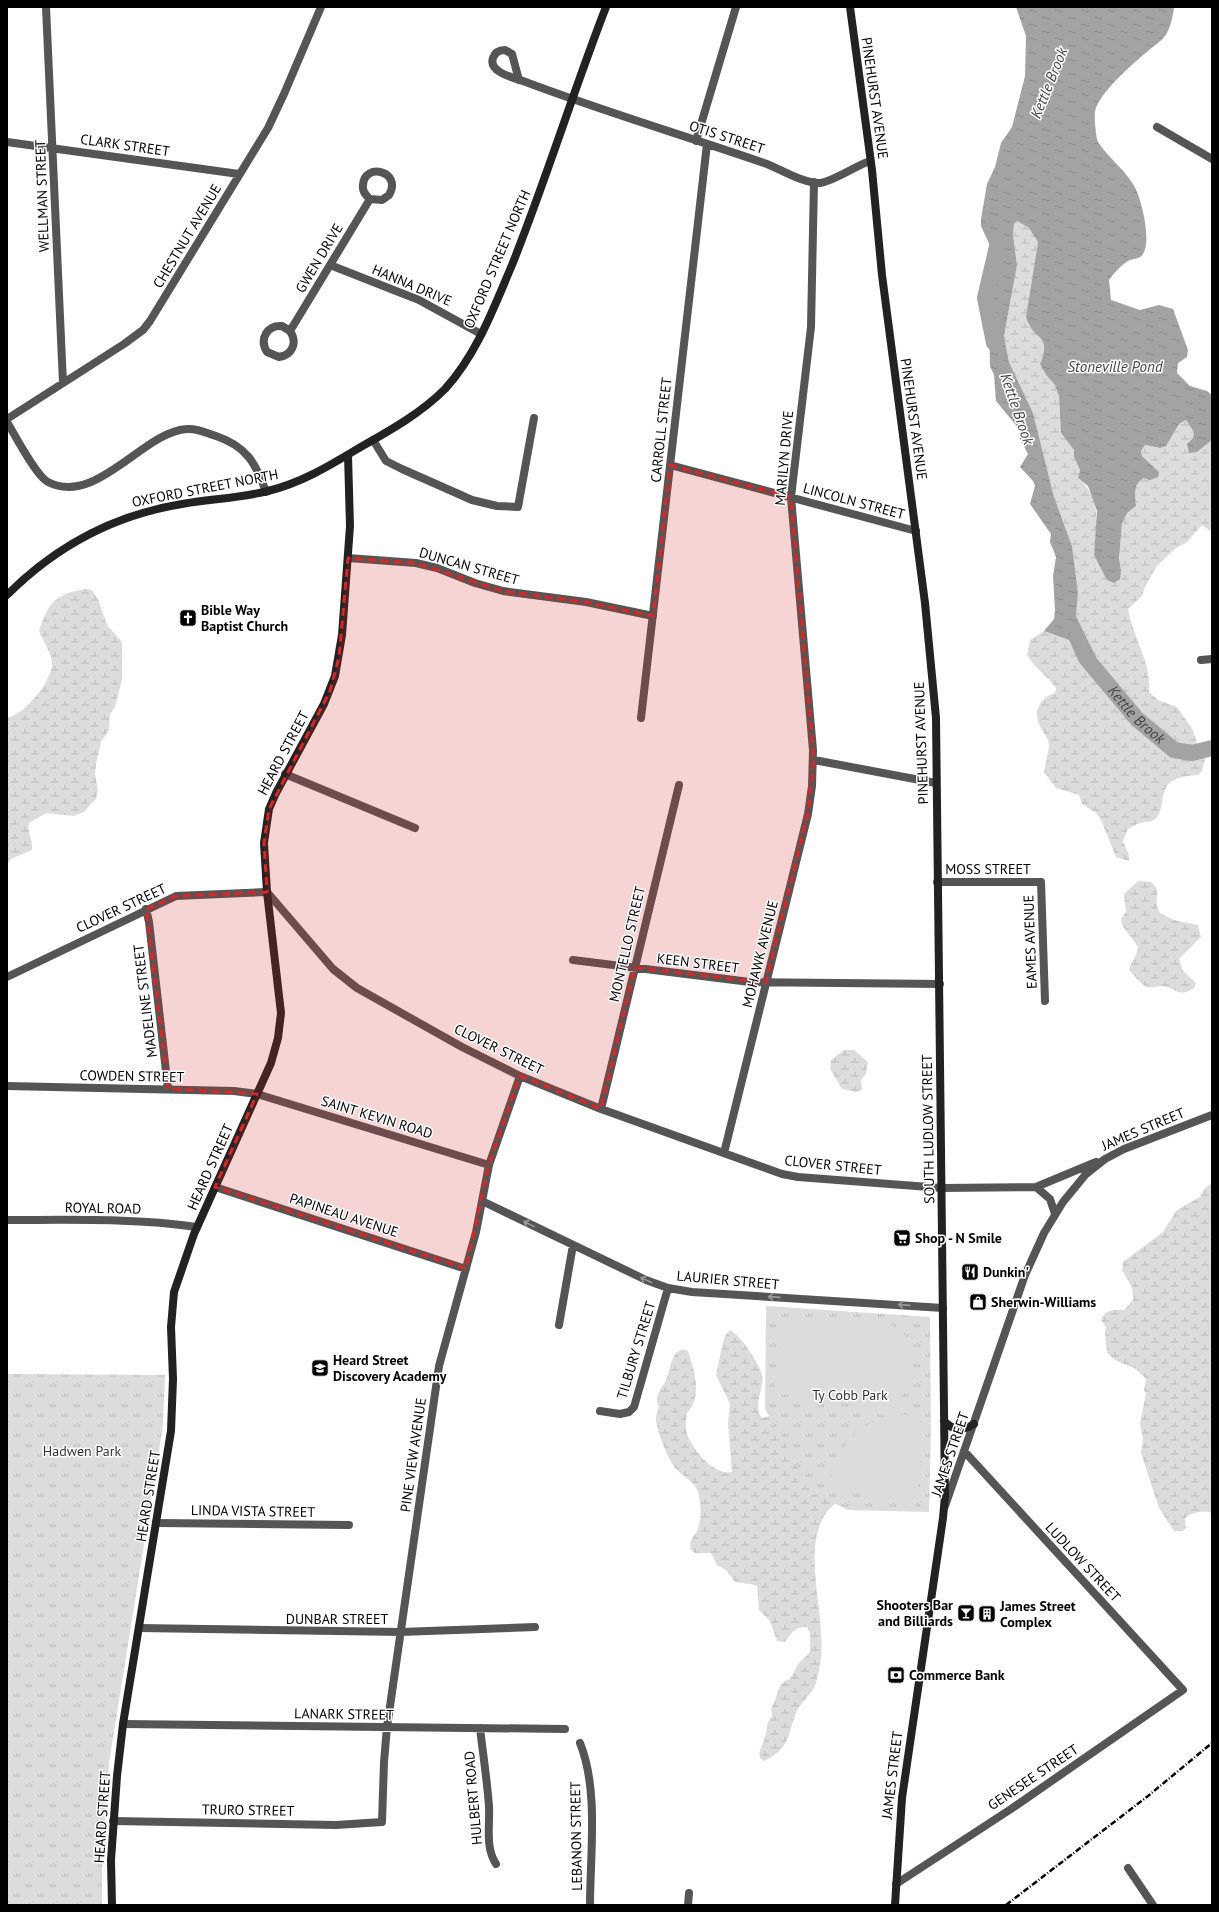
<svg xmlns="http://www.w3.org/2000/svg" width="1219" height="1912" font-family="'PT Sans',sans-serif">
  <defs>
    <pattern id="wetland-marsh" width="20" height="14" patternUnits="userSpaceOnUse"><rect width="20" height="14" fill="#dcdcdc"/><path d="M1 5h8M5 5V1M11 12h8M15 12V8" fill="none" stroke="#bbb"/></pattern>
    <pattern id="park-tufts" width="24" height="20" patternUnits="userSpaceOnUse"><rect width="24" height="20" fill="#dcdcdc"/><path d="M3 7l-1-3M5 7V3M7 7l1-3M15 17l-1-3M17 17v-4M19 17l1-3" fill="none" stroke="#bbb"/></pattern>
    <pattern id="water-ripples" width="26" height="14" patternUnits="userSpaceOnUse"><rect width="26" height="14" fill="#a3a3a3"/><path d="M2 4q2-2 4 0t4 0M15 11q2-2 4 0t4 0" fill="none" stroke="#8b8b8b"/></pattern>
  </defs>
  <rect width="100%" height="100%" fill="#fff"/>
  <path fill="url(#wetland-marsh)" d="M1017,221L1029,228L1038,242L1030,291L1028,325C1043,341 1049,343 1040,364L1046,375L1055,385L1059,396L1061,433L1074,450V457L1080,470L1078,478C1103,500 1096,525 1094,555L1121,570C1118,555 1118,527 1126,514C1128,511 1133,508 1136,506L1135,490L1138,481L1159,472L1142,456L1141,451L1145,445L1160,448L1166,446L1179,424L1187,420L1194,432L1193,438L1197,452L1212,440V532L1202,525L1186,543L1176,548L1156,567L1145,587L1142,596L1128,609C1133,637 1152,665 1149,692L1158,700L1177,707L1193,730L1197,744L1205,759L1202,771L1198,775C1185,776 1168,777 1164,793C1161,801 1163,809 1157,817C1152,823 1147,821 1140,823C1136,824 1132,827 1128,829L1123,841L1129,855V861L1116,857L1101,820L1096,813L1082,804L1079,795L1056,788L1044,772C1045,763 1049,752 1049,744C1048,737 1041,730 1039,724C1033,710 1041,697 1055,693L1056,688C1047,676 1035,668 1027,655L1030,640L1044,631L1069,640L1086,657L1091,647L1076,616L1078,593L1072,546L1054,497L1033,413L1009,362L1004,336L1017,265L1013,234L1014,224Z
    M85,589L92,590L98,599L107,625L122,642V680L115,707L110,714L109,730L101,742L96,764L95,774L98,790L96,799L84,812L74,816L46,813L29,823C27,833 33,839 32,850L11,859L8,863L7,887V718C24,715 50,683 52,666C53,655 43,641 39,631C49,602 54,595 85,589Z
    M1138,881L1151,882C1162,893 1155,893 1157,905C1157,908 1159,912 1161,914L1174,920L1198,925L1201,937L1179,959L1183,971L1195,982V987C1180,1000 1175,986 1160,986C1155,987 1150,989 1145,986C1139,982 1134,975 1129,970C1131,962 1137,956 1138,947L1122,925L1121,919L1126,912L1124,894Z
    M844,1050H854L868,1062L866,1074L861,1080L862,1090L856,1092L842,1089L830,1069L831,1060Z
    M1212,1183V1519L1210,1512C1201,1511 1192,1512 1185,1518L1186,1528L1182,1531H1174L1159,1508L1141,1453L1143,1439L1140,1424L1146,1393L1144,1390L1146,1379L1136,1369L1115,1360L1107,1353L1105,1335L1106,1327L1101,1320C1105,1309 1114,1310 1124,1310L1133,1300L1132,1287L1122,1270L1123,1262L1163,1232L1177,1210L1200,1197L1204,1189Z
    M730,1330C740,1335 760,1364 762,1375C765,1388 752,1406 762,1418L769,1416L839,1500C834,1505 826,1511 823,1518C802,1558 828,1620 820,1665C819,1671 817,1680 815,1686C810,1696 800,1703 796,1713C786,1739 791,1747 764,1761L760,1758C758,1749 763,1745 765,1737C768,1729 766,1722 772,1716L771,1708C779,1697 775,1684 790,1679L799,1663L810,1652V1633L807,1627C794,1627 792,1633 785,1642L777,1641L770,1621L759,1610L757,1586L750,1584L735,1582L726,1570L717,1565L711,1553H695L691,1550C688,1542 693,1538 697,1531C702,1520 701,1503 698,1492C694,1481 684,1477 677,1470C669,1462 656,1430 656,1419C656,1415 658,1410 659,1407L657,1403C658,1387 663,1389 667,1377C671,1367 673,1344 688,1351C694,1370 703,1396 687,1413C686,1420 685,1427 687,1434C693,1450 714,1476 732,1472L728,1424L730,1404L716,1375L723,1342L726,1334Z"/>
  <path fill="url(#park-tufts)" d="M766,1306L930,1317L931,1429L929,1512L848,1510L813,1493L765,1409Z
    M7,1374L165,1375L163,1426L109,1763L102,1870V1905H7Z"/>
  <path fill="#dcdcdc" d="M826,1321L889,1324L910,1339L913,1364L895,1415H926L915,1507L829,1486L835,1462L850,1439L869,1424L888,1417L867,1408L842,1389L834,1403L774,1392L783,1322Z"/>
  <path fill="url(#water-ripples)" d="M1016,7H1174C1173,16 1171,25 1167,33C1163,40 1155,45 1149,50C1134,63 1098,93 1095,112C1094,117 1096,139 1098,142C1108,157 1123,168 1133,184C1141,196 1152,240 1143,254C1139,260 1133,258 1128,261C1120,266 1114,273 1109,280L1111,300L1140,310L1159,305L1173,309L1188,350L1187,357L1178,363L1177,373L1190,386L1207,391L1212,395V440L1197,452L1189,453L1187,444L1193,438L1194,432L1186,420L1179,424L1166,446L1160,448L1145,445L1141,451L1142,456L1159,472L1158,477L1150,480L1144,478C1133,484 1135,494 1136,506L1127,513L1122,523L1119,558L1121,570L1120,579L1114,583L1107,580L1094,555L1097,511L1088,486L1078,478L1080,470L1074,457V450L1061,433L1059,396L1055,385L1046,375L1040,364C1053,333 1032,341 1026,317L1038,242L1029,228L1017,221L1014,224L1013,234L1017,265L1004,336L1009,362L1033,413L1054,497L1072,546L1078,593L1076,616L1096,657L1086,658L1069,640L1044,631L1054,619L1055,610L1053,576L1056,557L1050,542L1051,534L1030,504L1035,486L1033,481L1020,467L1028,454L1020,439L1021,431L996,401L994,375L990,366L989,324L994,284L993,261L992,250L981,226V219L987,184L995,167L1001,143L1012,127L1025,76L1026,36Z"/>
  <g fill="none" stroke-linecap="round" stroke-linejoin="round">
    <g stroke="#a3a3a3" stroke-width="16">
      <path d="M994,343L985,298L998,242"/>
      <path id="s1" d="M1077,638L1086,658L1137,719L1174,750L1192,753L1212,748"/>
    </g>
    <path stroke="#555" stroke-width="8" d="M46,7L63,383
      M519,80L512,54L505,50C500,50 495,52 493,58C488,72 514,78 523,81C602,111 683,135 764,163C779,168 804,184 820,183C834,181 855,166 870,161
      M1157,127L1212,159
      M696,141L736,7
      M7,142L239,174
      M330,265L419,300L481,334
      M290,331L282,326C267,325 259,339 267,352L279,357C292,355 298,343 290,331L370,199C365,195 362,191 363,185C364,162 403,171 389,195L382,200L370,199
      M7,419L124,344L143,330L150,321L268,128L284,94L321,7
      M7,422C15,435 36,476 48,482C96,507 144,431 187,429C197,428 207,433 216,436C246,446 256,463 266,492
      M373,440L386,461L402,469L472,500L497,506L518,507L534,418
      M670,465L916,531
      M348,558L416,563L437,568L475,583L503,591L586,602L653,616
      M1201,660L1212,659
      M641,718L707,144
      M814,760L936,783
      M285,774L415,828
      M937,882H1041L1045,1001
      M146,909L149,922L168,1089
      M573,960L750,982L940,984
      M7,977L176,896L267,892L333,969L357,988L462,1047L520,1076L601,1109L782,1174L798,1177L942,1188L1036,1187L1050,1199L1055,1214
      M7,1086L234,1091L257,1094L489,1165
      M601,1109L679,785
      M724,1153L808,814L812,786L813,750L791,497L811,327L814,182
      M215,1187L466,1269
      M1036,1187L1096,1162
      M482,1201L646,1280L668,1288L692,1292L943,1308
      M7,1220C70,1220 135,1218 197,1227
      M559,1325L573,1245
      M600,1411L620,1414L629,1412L634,1407L668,1288
      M945,1506L1025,1275L1044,1233L1063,1202L1086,1174L1105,1159L1124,1149L1212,1115
      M156,1523L349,1525
      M139,1628L401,1632L535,1627
      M123,1724L565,1729
      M480,1728C483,1754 487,1780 489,1806C490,1826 485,1847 496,1864
      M580,1743C599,1790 590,1855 590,1905
      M113,1821L336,1825L382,1822L384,1762L387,1727L439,1366L476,1232L489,1165L520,1076
      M1128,1868L1153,1905
      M896,1884L1011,1809L1183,1690L964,1451
      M688,1905L689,1893"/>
    <path stroke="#222" stroke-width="8" d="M850,7L872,170L882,275L925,603L936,718L945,1496L943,1518L902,1798L895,1905
      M7,595C56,546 114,515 182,504C211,499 240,498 268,491C301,483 329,466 359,448C389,431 420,414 445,389C477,354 494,307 512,265C546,180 573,92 606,7
      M944,1421C953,1431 963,1431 974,1424
      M112,1905L111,1860L117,1776L123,1724L171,1431L173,1379L171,1327L174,1292L194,1234L271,1063L278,1038L281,1013L267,892L264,843L269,809L276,793L324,704L335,676L342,635L350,526L348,455"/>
    <path stroke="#000" stroke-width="2.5" stroke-dasharray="6 2 1 2" stroke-linecap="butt" d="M1006,1905L1148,1796L1212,1743"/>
  </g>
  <defs><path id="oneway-shaft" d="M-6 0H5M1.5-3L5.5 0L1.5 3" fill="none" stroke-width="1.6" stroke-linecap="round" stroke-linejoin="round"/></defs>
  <g stroke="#999">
    <use href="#oneway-shaft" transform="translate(529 1224) rotate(-154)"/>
    <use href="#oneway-shaft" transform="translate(646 1280) rotate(-155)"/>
    <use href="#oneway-shaft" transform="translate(774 1297) rotate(-176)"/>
    <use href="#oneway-shaft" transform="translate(904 1305) rotate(-176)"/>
  </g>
  <path fill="#d62828" fill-opacity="0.2" stroke="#d62828" stroke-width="3" stroke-dasharray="8 5" stroke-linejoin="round" d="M670,465L791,497L814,760L808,814L766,983L635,968L601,1109L520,1076L489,1165L466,1269L215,1187L257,1094L168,1089L146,909L176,896L267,892L264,843L269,809L330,691L339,657L348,558L416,563L503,591L586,602L653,616Z"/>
  <defs>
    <symbol id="church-square" viewBox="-11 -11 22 22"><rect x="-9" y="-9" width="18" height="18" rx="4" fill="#000" stroke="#fff"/><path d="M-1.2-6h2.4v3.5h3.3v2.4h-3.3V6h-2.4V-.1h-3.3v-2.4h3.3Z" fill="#fff"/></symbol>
    <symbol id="supermarket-square" viewBox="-11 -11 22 22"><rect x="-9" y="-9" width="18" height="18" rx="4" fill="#000" stroke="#fff"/><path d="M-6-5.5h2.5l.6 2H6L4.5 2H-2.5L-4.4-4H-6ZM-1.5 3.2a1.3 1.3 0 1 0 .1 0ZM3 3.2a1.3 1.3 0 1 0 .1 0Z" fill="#fff"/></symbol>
    <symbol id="restaurant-square" viewBox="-11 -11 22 22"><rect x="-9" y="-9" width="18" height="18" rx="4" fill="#000" stroke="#fff"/><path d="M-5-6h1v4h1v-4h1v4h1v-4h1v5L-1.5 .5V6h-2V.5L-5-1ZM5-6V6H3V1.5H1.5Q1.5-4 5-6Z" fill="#fff"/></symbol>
    <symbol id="shop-square" viewBox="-11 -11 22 22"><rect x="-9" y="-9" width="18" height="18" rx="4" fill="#000" stroke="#fff"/><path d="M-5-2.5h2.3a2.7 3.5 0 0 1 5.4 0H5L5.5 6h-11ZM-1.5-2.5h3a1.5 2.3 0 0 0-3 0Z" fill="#fff"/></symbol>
    <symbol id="school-square" viewBox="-11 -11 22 22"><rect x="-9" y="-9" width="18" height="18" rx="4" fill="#000" stroke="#fff"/><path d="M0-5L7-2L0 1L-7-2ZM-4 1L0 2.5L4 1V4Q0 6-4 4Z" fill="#fff"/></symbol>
    <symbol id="bar-square" viewBox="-11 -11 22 22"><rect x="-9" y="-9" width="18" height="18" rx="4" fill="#000" stroke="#fff"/><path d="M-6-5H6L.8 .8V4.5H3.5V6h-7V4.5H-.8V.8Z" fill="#fff"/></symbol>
    <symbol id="building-square" viewBox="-11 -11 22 22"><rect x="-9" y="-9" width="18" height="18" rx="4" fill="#000" stroke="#fff"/><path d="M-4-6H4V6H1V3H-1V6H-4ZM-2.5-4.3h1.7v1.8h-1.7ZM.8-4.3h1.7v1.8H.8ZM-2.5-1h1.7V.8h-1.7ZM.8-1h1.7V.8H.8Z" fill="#fff"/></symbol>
    <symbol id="bank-square" viewBox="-11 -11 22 22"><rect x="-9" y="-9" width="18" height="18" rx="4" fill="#000" stroke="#fff"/><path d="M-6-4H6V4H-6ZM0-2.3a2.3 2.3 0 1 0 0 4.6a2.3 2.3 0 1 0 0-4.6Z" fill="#fff"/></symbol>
  </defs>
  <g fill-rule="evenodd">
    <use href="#church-square" x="178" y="608" width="20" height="20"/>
    <use href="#supermarket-square" x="892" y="1228" width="20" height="20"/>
    <use href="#restaurant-square" x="960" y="1262" width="20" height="20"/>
    <use href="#shop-square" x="968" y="1292" width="20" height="20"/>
    <use href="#school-square" x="310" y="1358" width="20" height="20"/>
    <use href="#bar-square" x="956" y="1603" width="20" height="20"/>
    <use href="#building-square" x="977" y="1604" width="20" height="20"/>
    <use href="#bank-square" x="886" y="1665" width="20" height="20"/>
  </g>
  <g text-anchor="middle" stroke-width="3" stroke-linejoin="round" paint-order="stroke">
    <g font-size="14" fill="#000" stroke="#fff">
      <text transform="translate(875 98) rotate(82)" y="5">PINEHURST AVENUE</text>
      <text transform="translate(727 137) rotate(18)" y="5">OTIS STREET</text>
      <text transform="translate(125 145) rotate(8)" y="5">CLARK STREET</text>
      <text transform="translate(42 196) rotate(-92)" y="5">WELLMAN STREET</text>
      <text transform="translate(187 236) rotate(-59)" y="5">CHESTNUT AVENUE</text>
      <text transform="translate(319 258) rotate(-59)" y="5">GWEN DRIVE</text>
      <text transform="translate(497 259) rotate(-67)" y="5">OXFORD STREET NORTH</text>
      <text transform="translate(412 285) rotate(23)" y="5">HANNA DRIVE</text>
      <text transform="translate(914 419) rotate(82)" y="5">PINEHURST AVENUE</text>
      <text transform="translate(661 430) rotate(-84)" y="5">CARROLL STREET</text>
      <text transform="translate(784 458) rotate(-85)" y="5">MARILYN DRIVE</text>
      <text transform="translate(205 488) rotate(-11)" y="5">OXFORD STREET NORTH</text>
      <text transform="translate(854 501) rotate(15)" y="5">LINCOLN STREET</text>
      <text transform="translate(469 566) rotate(16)" y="5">DUNCAN STREET</text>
      <text transform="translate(921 743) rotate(-92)" y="5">PINEHURST AVENUE</text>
      <text transform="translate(283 753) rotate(-62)" y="5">HEARD STREET</text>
      <text x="988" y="874">MOSS STREET</text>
      <text transform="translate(121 908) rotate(-25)" y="5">CLOVER STREET</text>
      <text transform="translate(1030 942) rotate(-92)" y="5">EAMES AVENUE</text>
      <text transform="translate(627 944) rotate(-77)" y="5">MONTELLO STREET</text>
      <text transform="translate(760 954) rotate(-76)" y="5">MOHAWK AVENUE</text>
      <text transform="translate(698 963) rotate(7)" y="5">KEEN STREET</text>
      <text transform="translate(145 1001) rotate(-97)" y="5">MADELINE STREET</text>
      <text transform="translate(499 1049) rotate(26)" y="5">CLOVER STREET</text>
      <text transform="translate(132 1076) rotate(1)" y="5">COWDEN STREET</text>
      <text transform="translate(377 1117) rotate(17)" y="5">SAINT KEVIN ROAD</text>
      <text transform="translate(928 1129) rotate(-91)" y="5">SOUTH LUDLOW STREET</text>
      <text transform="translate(1143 1129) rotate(-23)" y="5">JAMES STREET</text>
      <text transform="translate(833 1165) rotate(6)" y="5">CLOVER STREET</text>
      <text transform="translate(210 1167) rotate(-66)" y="5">HEARD STREET</text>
      <text transform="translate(103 1208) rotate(1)" y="5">ROYAL ROAD</text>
      <text transform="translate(344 1215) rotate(18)" y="5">PAPINEAU AVENUE</text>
      <text transform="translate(728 1280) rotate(5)" y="5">LAURIER STREET</text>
      <text transform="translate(636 1350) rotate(-73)" y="5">TILBURY STREET</text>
      <text transform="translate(950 1454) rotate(-71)" y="5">JAMES STREET</text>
      <text transform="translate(413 1455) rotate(-82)" y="5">PINE VIEW AVENUE</text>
      <text transform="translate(148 1496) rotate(-81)" y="5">HEARD STREET</text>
      <text transform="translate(253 1511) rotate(1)" y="5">LINDA VISTA STREET</text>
      <text transform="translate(1083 1562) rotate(47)" y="5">LUDLOW STREET</text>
      <text x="337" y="1624">DUNBAR STREET</text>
      <text transform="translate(344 1714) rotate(1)" y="5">LANARK STREET</text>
      <text transform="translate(892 1775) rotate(-83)" y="5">JAMES STREET</text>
      <text transform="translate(1033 1777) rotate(-34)" y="5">GENESEE STREET</text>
      <text transform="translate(473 1798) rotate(-95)" y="5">HULBERT ROAD</text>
      <text transform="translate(248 1810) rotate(1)" y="5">TRURO STREET</text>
      <text transform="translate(102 1817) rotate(-86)" y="5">HEARD STREET</text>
      <text transform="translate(576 1836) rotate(-91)" y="5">LEBANON STREET</text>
    </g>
    <g font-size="14" font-weight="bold" fill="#000" stroke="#fff" text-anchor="start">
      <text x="201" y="615">Bible Way<tspan x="201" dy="16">Baptist Church</tspan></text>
      <text x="915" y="1243">Shop - N Smile</text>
      <text x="983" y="1277">Dunkin'</text>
      <text x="991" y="1307">Sherwin-Williams</text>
      <text x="333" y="1365">Heard Street<tspan x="333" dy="16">Discovery Academy</tspan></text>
      <text x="953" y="1610" text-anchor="end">Shooters Bar<tspan x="953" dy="16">and Billiards</tspan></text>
      <text x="1000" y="1611">James Street<tspan x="1000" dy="16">Complex</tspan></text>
      <text x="909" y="1680">Commerce Bank</text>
    </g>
    <g font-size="14" fill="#333" stroke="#fff">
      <text x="850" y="1400">Ty Cobb Park</text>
      <text x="82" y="1456">Hadwen Park</text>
    </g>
    <g font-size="15" font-style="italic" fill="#444" stroke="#fff">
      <text transform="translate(1049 83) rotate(-68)" y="5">Kettle Brook</text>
      <text x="1115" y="372">Stoneville Pond</text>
      <text transform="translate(1017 409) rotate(71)" y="5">Kettle Brook</text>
      <text dy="5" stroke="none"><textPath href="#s1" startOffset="98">Kettle Brook</textPath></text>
    </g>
  </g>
  <rect width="1219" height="1912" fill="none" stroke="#000000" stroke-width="16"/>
</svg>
